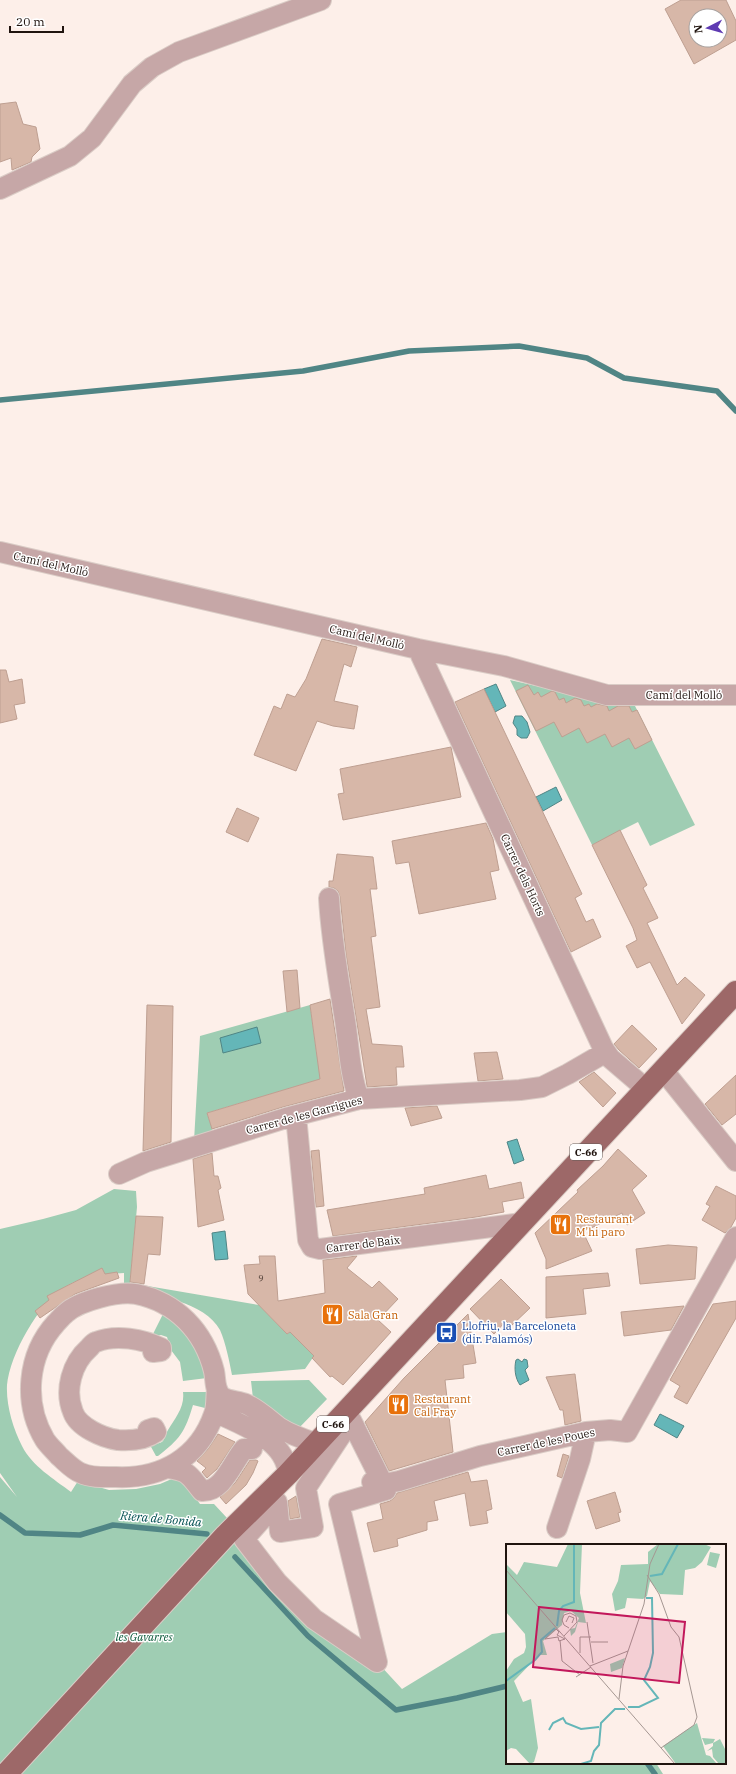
<svg xmlns="http://www.w3.org/2000/svg" width="736" height="1774" font-family="'IBM Plex Serif',serif">
  <rect width="100%" height="100%" fill="#fdefe9"/>
  <path fill="#9fcdb3" d="M510,680L554,690L633,702L695,825L650,846L638,822L592,845Z
    M310,1005L317,1055L341,1073L207,1113L214,1135L194,1141L200,1036Z
    M114,1189L136,1191L137,1207L130,1283L259,1305L287,1334L290,1332L314,1356L305,1369L232,1375C229,1360 226,1344 220,1330C205,1302 155,1295 127,1288L124,1283V1273C103,1274 83,1276 65,1287C39,1303 10,1354 7,1385C6,1405 13,1428 22,1446C32,1466 54,1479 71,1492L78,1481L109,1490L136,1489L160,1484L174,1478L183,1481L200,1504H214L227,1518L277,1582L378,1663L402,1689L492,1634L507,1632V1763H656L663,1774H0V1477L17,1497L0,1473V1229L43,1219L76,1210Z
    M164,1312L181,1325L198,1349L207,1378L183,1381L180,1362L171,1350L167,1337L161,1335L156,1336L153,1334Z
    M309,1380L327,1399L297,1430L257,1426L262,1468L257,1425L226,1408L255,1416L251,1381Z
    M183,1392H208L205,1408L193,1405C185,1432 180,1439 158,1456H156L150,1445C154,1444 160,1444 163,1441C165,1438 166,1433 168,1430C175,1418 185,1407 183,1392Z"/>
  <path fill="#64b6b8" stroke="#508585" d="M496,684L506,706L495,712L484,689Z
    M515,716H522L527,722L530,732L527,738H521L517,735V729L513,723Z
    M556,787L562,800L543,811L536,797Z
    M257,1027L261,1043L223,1053L220,1038Z
    M517,1139L524,1160L514,1164L507,1142Z
    M225,1231L228,1259L215,1260L212,1233Z
    M518,1359L522,1362L524,1359L527,1360L528,1367L525,1370L529,1380L520,1385C515,1378 514,1368 516,1360Z
    M660,1414L684,1426L677,1438L654,1425Z"/>
  <g fill="none" stroke-linecap="round" stroke-linejoin="round">
    <path stroke="#508585" stroke-width="5.5" d="M0,400L303,371L409,351L519,346L587,358L624,378L717,391L736,411
      M0,1515L25,1533L80,1535L113,1525L207,1534
      M235,1557L308,1636L396,1710L457,1698L507,1686
      M647,1763L655,1774"/>
  </g>
  <path fill="#d7b7a8" stroke="#be9f91" fill-rule="evenodd" d="M681,0H726L736,21V40L694,64L665,9ZM696,16H720V40H696Z
    M16,102L23,124L36,127L40,149L32,157L31,162L12,170L11,158L0,162V104Z
    M322,639L357,647L351,667L344,664L334,701L358,706L354,729L333,726L317,721L296,771L254,755L274,706L281,709L287,694L295,697L306,679Z
    M0,670H6L9,682L22,679L25,703L14,705L17,719L0,723Z
    M528,685L534,695L538,692L541,697L552,691L555,692L559,700L564,698L566,703L575,698L581,700L584,706L589,704L591,707L597,704L607,706L609,711L618,706H629L632,712L637,710L652,740L635,749L629,738L612,747L605,734L587,743L579,728L562,737L554,722L536,731L516,691Z
    M484,689L582,894L575,898L586,922L593,919L601,937L571,952L455,702Z
    M451,747L461,797L343,820L338,794L344,793L340,769Z
    M237,808L259,818L248,842L226,832Z
    M486,823L493,839L499,870L490,872L496,899L419,914L409,862L396,864L392,841Z
    M620,830L647,885L643,888L658,918L647,923L677,985L685,977L705,995L682,1024L650,962L637,968L626,946L637,940L633,928L592,845Z
    M337,854L373,857L377,889H370L376,936L371,937L380,1007L366,1009L372,1044L402,1046L404,1067H396L397,1085L367,1087V1086L346,954L340,897L338,891L334,888L329,887V881H333Z
    M297,970L300,1008L287,1012L283,971Z
    M330,999L344,1091L283,1107L212,1129L207,1113L320,1079L310,1005Z
    M147,1005L173,1006L171,1142L143,1151Z
    M632,1025L657,1049L639,1068L619,1050L614,1044Z
    M497,1052L503,1079L478,1081L474,1053Z
    M594,1072L616,1093L603,1107L579,1082Z
    M736,1075V1114L722,1125L705,1104Z
    M437,1106L442,1118L411,1126L405,1108Z
    M618,1149L647,1176L632,1190L645,1213L627,1225L622,1213L583,1232L592,1251L546,1269V1259L535,1233L578,1192L577,1190L603,1166Z
    M319,1150L324,1206L316,1207L311,1151Z
    M212,1153L214,1176H218L221,1188L218,1190L224,1220L198,1227L193,1159Z
    M486,1175L489,1189L521,1182L524,1198L502,1202L504,1212L476,1217L333,1236L327,1210L425,1194L424,1188Z
    M716,1186L736,1196V1218L731,1227L725,1233L702,1220L710,1206L706,1204Z
    M136,1216L163,1217L160,1255L148,1254L144,1284L130,1282Z
    M668,1245L697,1247L695,1279L640,1284L636,1249Z
    M259,1256H275L278,1301L325,1293L323,1260L357,1256L347,1268L372,1288L379,1281L398,1299L378,1320L391,1332L343,1385L332,1376L330,1377L312,1358L314,1356L290,1332L287,1334L248,1294L244,1265L260,1264Z
    M102,1268L105,1274L117,1272L119,1278L75,1294L40,1318L35,1311L49,1300L47,1296Z
    M608,1273L610,1286L583,1289L586,1314L546,1318V1277Z
    M501,1279L530,1308L511,1326L506,1321L494,1334L470,1309Z
    M736,1301V1318L687,1404L674,1397L680,1386L670,1380L713,1304Z
    M684,1306L671,1330L624,1336L621,1312Z
    M468,1314L476,1363L463,1365L464,1378L445,1380L453,1452L389,1471L365,1422L404,1378Z
    M575,1374L581,1421L565,1425L563,1410H560L546,1377Z
    M218,1434L235,1442L217,1469L207,1478L202,1472L206,1468L197,1461L208,1449Z
    M563,1454L569,1456L562,1478L557,1476Z
    M250,1460H256L258,1461L253,1473L246,1485L226,1504L220,1497L235,1483Z
    M468,1472L471,1482L487,1480L492,1509L486,1511L488,1523L470,1526L465,1493L434,1501L438,1520L427,1522V1530L397,1539L398,1546L374,1552L367,1523L383,1519L380,1504L390,1501L394,1498L397,1493Z
    M615,1492L621,1512L618,1513L620,1521L596,1529L587,1501Z
    M296,1496L300,1517L290,1519L288,1501Z"/>
  <g fill="none" stroke-linecap="round" stroke-linejoin="round">
    <defs>
      <path id="minor" d="M0,189L70,156L92,138L132,84L152,67L179,52L321,0
        M0,552L418,649L504,666L607,695H736
        M418,649L603,1048L610,1058L645,1088
        M329,898C331,937 338,975 344,1014C349,1042 349,1072 359,1099
        M663,1070L736,1161
        M296,1116L308,1240L312,1247L320,1249L522,1223
        M119,1174L146,1162L286,1118L359,1099L520,1090L542,1087L568,1074L606,1052
        M217,1389C216,1397 217,1407 214,1414C199,1458 161,1479 116,1477C106,1477 91,1478 81,1473C73,1470 66,1462 59,1456C55,1451 49,1446 45,1440C23,1403 27,1355 56,1323C59,1320 62,1316 66,1313C79,1301 118,1291 136,1294C176,1302 204,1331 214,1371C216,1380 214,1390 222,1397C228,1401 239,1401 246,1404C259,1410 268,1419 280,1428C291,1435 303,1439 315,1443
        M215,1412C241,1425 286,1439 288,1474
        M351,1420L386,1490L339,1504L377,1662L314,1619L277,1582L244,1539L277,1502L280,1532L313,1527L306,1488Z
        M148,1430L154,1428L156,1432C145,1440 132,1441 118,1440C103,1438 78,1427 73,1412C64,1390 72,1363 89,1348C91,1346 93,1343 96,1342C116,1334 143,1339 161,1348V1351L153,1352
        M168,1468C189,1471 189,1475 202,1491C223,1492 232,1463 244,1449H252
        M372,1482L374,1486L399,1481L480,1456L586,1432L610,1430L627,1432L736,1237
        M557,1528L580,1459L586,1432"/>
      <path id="major" d="M6,1774L226,1535L288,1474L736,992"/>
    </defs>
    <use href="#minor" stroke="#daccc6" stroke-width="22"/>
    <use href="#major" stroke="#daccc6" stroke-width="24"/>
    <use href="#minor" stroke="#c6a7a7" stroke-width="20"/>
    <use href="#major" stroke="#9d6868" stroke-width="22"/>
  </g>
  <defs>
    <symbol id="restaurant-square" viewBox="-11 -11 22 22"><rect x="-9" y="-9" width="18" height="18" rx="4" fill="#e8710a" stroke="#fff"/><path d="M-5-6h1v4h1v-4h1v4h1v-4h1v5L-1.5 .5V6h-2V.5L-5-1ZM5-6V6H3V1.5H1.5Q1.5-4 5-6Z" fill="#fff"/></symbol>
    <symbol id="bus-square" viewBox="-11 -11 22 22"><rect x="-9" y="-9" width="18" height="18" rx="4" fill="#1a4fb4" stroke="#fff"/><path d="M-5-6H5V4H4V6H2V4H-2V6H-4V4H-5ZM-3.5-4V0h7V-4ZM-3.5 1.2v1.5H-2V1.2ZM2 1.2v1.5H3.5V1.2Z" fill="#fff"/></symbol>
  </defs>
  <g fill-rule="evenodd">
    <use href="#restaurant-square" x="548" y="1212" width="25" height="25"/>
    <use href="#restaurant-square" x="320" y="1302" width="25" height="25"/>
    <use href="#bus-square" x="434" y="1320" width="25" height="25"/>
    <use href="#restaurant-square" x="386" y="1392" width="25" height="25"/>
  </g>
  <g text-anchor="middle" stroke-width="3" stroke-linejoin="round" paint-order="stroke">
    <g font-size="9" fill="#4e3d35">
      <text x="261" y="1282">9</text>
    </g>
    <g fill="#fff" stroke="#635a57" stroke-width="1">
      <rect x="570" y="1144" width="32" height="16" rx="3"/>
      <rect x="317" y="1416" width="32" height="16" rx="3"/>
    </g>
    <g font-size="10" font-weight="bold" fill="#20140f">
      <text x="586" y="1156">C-66</text>
      <text x="333" y="1428">C-66</text>
    </g>
    <g font-size="11" fill="#20140f" stroke="#fff">
      <text transform="translate(51 564) rotate(13)" y="4">Camí del Molló</text>
      <text transform="translate(367 637) rotate(13)" y="4">Camí del Molló</text>
      <text x="684" y="699">Camí del Molló</text>
      <text transform="translate(523 875) rotate(65)" y="4">Carrer dels Horts</text>
      <text transform="translate(304 1115) rotate(-15)" y="4">Carrer de les Garrigues</text>
      <text transform="translate(363 1244) rotate(-7)" y="4">Carrer de Baix</text>
      <text transform="translate(546 1442) rotate(-12)" y="4">Carrer de les Poues</text>
    </g>
    <g font-size="11" fill="#c56008" stroke="#fff" text-anchor="start">
      <text x="576" y="1223">Restaurant<tspan x="576" dy="13">M'hi paro</tspan></text>
      <text x="348" y="1319">Sala Gran</text>
      <text x="414" y="1403">Restaurant<tspan x="414" dy="13">Cal Fray</tspan></text>
    </g>
    <g font-size="11" fill="#164399" stroke="#fff" text-anchor="start">
      <text x="462" y="1330">Llofriu, la Barceloneta<tspan x="462" dy="13">(dir. Palamós)</tspan></text>
    </g>
    <g font-size="11" font-style="italic" fill="#035535" stroke="#fff">
      <text x="144" y="1641">les Gavarres</text>
    </g>
    <g font-size="12" font-style="italic" fill="#004f51" stroke="#fff">
      <text transform="translate(161 1519) rotate(5)" y="4">Riera de Bonida</text>
    </g>
  </g>
  <g transform="translate(506 1544)">
    <rect width="220" height="220" fill="#fdefe9"/>
    <path d="M62,0H76L74,49L80,79L72,78L69,88L65,92L64,85L69,84L73,74L65,67L58,69L56,81L37,97L41,111H33L8,137L17,158L25,155L32,204L28,218L24,220L10,205L5,204L0,207V127L8,115L18,109L20,103L19,90L0,68V20L11,31L18,18L51,23ZM152,0H198L205,3L196,18L189,24L179,26L177,51L154,50L144,37L141,52L137,55L121,54L119,64L109,67L106,50L112,37L115,21L142,20V8ZM204,8L214,10L210,24L201,21ZM119,114L116,124L105,128L104,120ZM191,179L200,211L204,212L211,220H170L157,202ZM196,194L209,195L207,199L214,195L220,207V219L213,220L207,213L206,205L201,207L207,202V199L199,201Z" fill="#9fcdb3"/>
    <path fill="none" stroke="#64b6b8" stroke-width="2" d="M144,32L156,30L172,0M51,82L53,67L57,62L68,58V0M0,137L29,116L36,108L35,96L49,84M122,163H133L152,154L138,136L144,123L147,109L146,54H140M43,186L47,179L57,174L60,179L75,185L93,183M75,220L85,217L88,207L93,201L95,179L109,165H119"/>
    <path fill="none" stroke="#a59792" stroke-width="1" d="M0,26L169,220M141,31L153,50L165,83L173,93L191,173L188,181L155,204M60,78L63,72L68,74L66,79M81,78L87,119M50,85L53,88L51,91L59,95L53,97L52,93L39,95ZM58,92L71,78L70,72L64,69L58,71L56,76L58,81L63,84M54,96L56,117L74,131M85,98H102M74,109V93H85M84,122L122,107M70,133L85,123M113,155L117,122L138,60L144,20L153,0"/>
    <path fill="#c2185b" fill-opacity="0.15" stroke="#c2185b" stroke-width="2" d="M33,63L179,78L173,139L27,123Z"/>
    <rect width="220" height="220" fill="none" stroke="#20140f" stroke-width="2"/>
  </g>
  <g transform="translate(708 28) rotate(264)"><circle r="19" fill="#ffffff" stroke="#a6a19f"/>
  <path d="M0-3L7 15L0 10L-7 15Z" fill="#5e3ab2"/>
  <text y="-6" font-size="11" font-weight="bold" text-anchor="middle" fill="#20140f">N</text>
  </g>
  <path d="M10 26v6h53v-6" fill="none" stroke="#20140f" stroke-width="2"/>
  <text x="16" y="26" font-size="12" fill="#20140f" stroke="#ffffff" stroke-width="3" paint-order="stroke">20 m</text>
</svg>
